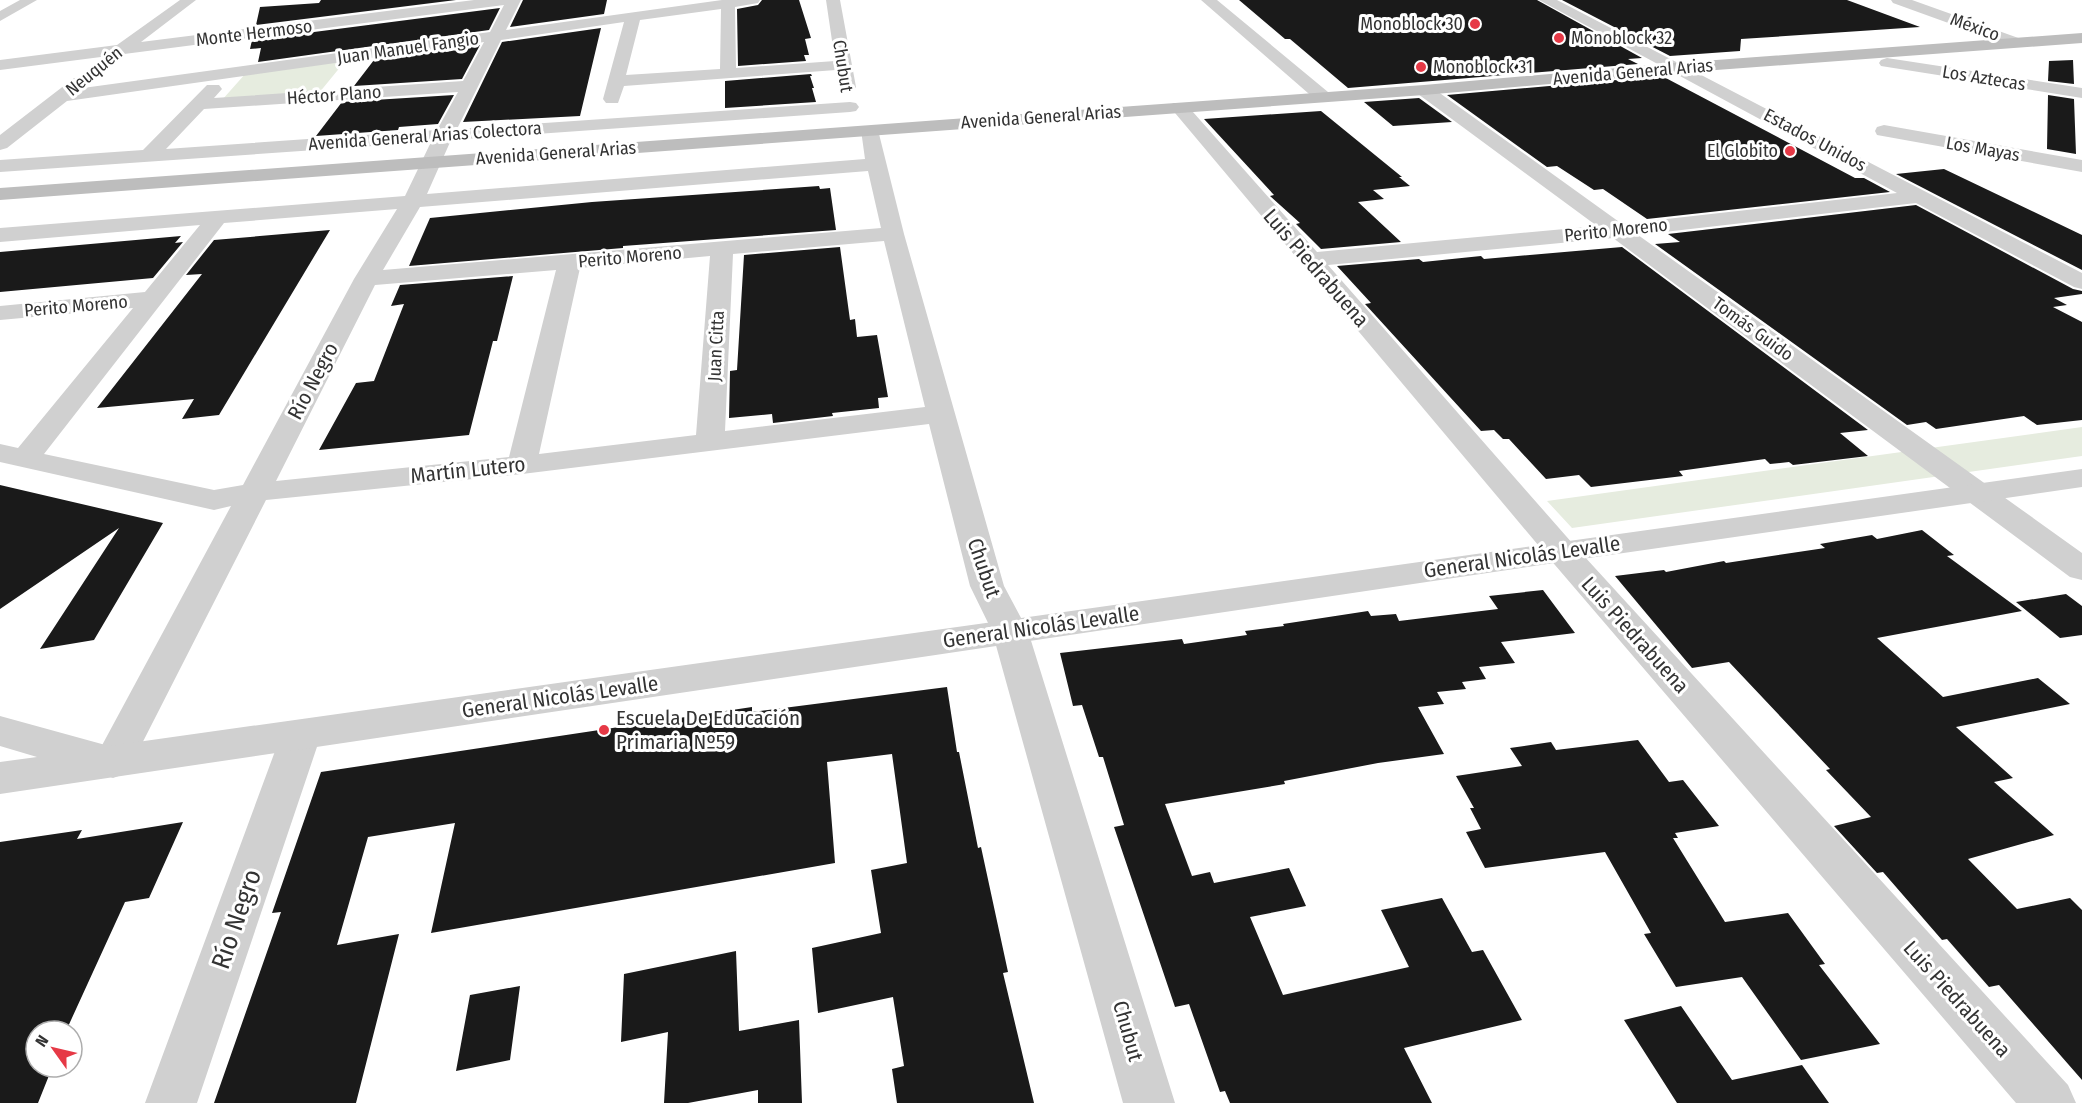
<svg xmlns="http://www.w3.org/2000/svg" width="2082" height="1103" font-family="'Fira Sans Condensed',sans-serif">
  <rect width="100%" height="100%" fill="#fff"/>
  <path fill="#e6ecdf" d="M346,60L319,93L222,100L246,73Z
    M2082,427V456L1572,528L1547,501Z"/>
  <path fill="#1a1a1a" d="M321,0H456L256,25L260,7L319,3Z
    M523,0H607L604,14L510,27Z
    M762,0H799L811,38L805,39L809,55H804L806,61L738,66L737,9L758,5Z
    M1239,0H1537L1642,58L1628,59L1638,64L1348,88L1290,39H1285Z
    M1562,0H1847L1920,27L1741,39L1740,51L1670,56Z
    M500,8L489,30L258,62L261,48L250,49L252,40Z
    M601,28L580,116L463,122L502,42Z
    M480,45L462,79L354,86L374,60Z
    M2073,60L2074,84L2048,81L2049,61Z
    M811,74L812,76H810L814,88H812L816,102L725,108V81Z
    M1662,76L1855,178H1864L1890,192L1647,219L1603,189L1594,190L1557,166L1547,167L1447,95Z
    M454,95L438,124L399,127L398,130L316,136L342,102Z
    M2048,95L2074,99L2076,154L2047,149Z
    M1419,98L1452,122L1393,126L1364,102Z
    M1321,111L1402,177H1399L1410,186L1373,190L1384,199L1358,202L1401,242L1321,249L1296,224L1300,223L1270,196L1274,195L1204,119Z
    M1944,169L2082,235V270L1896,174Z
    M819,186L820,189L830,188L836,230L623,246V248L409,266L430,218L592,202Z
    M1916,205L2073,289L2082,291V294L2054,298L2067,305L2053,307L2082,322V420L2037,425L2024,416L1936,429L1926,422L1907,425L1655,244L1680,242L1668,234Z
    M330,230L219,415L182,419L194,399L97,408L202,274L186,275L214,240Z
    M181,236L175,243L183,242L153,278L0,292V252Z
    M840,247L850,320L855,319L857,337L877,335L888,397L878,398L879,408L832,413L833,416L773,423L772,414L729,418L730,371L737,370L744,255Z
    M1622,247L1868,430L1840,433L1868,456L1793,465L1789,462L1770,464L1765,459L1679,471L1683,476L1591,487L1579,475L1546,479L1509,439H1503L1494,430L1481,431L1365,304L1371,303L1337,266L1419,259L1423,262L1481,256L1484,259Z
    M513,276L497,341H493L469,435L319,450L356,383L374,381L404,304L391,306L400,285Z
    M0,485L163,523L94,640L40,649L119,528L0,609Z
    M1922,530L1954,555L1947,556L2022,611L1877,638L1943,697L2038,678L2070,704L1956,727L2013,778L1994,782L2054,835L1968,859L2017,909L2070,898L2082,910V1080L1999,985L1989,987L1947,939L1942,940L1883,872L1877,873L1834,826L1871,817L1826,770L1830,769L1729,662L1692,668L1615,576L1664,570L1666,572L1724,561L1726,563L1825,548L1820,544L1872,535L1877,539Z
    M1543,590L1575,633L1501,642L1515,663L1479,667L1486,679L1462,682L1466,689L1437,692L1444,704L1418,707L1444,754L1378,763L1284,781L1285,784L1165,804L1192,876L1210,872L1214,883L1289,868L1306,906L1250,917L1283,995L1409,967L1381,910L1442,898L1472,952L1483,950L1522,1020L1404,1048L1432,1103H1230L1225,1091L1220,1092L1189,1004L1175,1007L1114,827L1124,825L1103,757H1099L1082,705L1073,706L1060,653L1182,639L1184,644L1247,635L1245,631L1284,626L1283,624L1368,611L1371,616L1396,614L1399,621L1498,609L1489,596Z
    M2066,594L2082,606V635L2060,638L2016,602Z
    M947,687L957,752H959L978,848L981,847L1008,972L1003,973L1034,1103H897L892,1069L904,1066L893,997L818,1013L812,948L881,933L871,870L907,863L892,754L827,762L835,863L431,933L455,823L368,837L337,945L399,934L356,1103H214L281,912L272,913L321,772L752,707V712Z
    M1638,740L1669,782L1683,780L1719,826L1675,833L1678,838H1673L1725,922L1788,913L1825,964L1819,965L1880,1044L1801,1060L1742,977L1676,987L1644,934L1651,933L1605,852L1485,868L1466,832L1481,829L1470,808H1474L1456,776L1522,766L1510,748L1551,742L1556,750Z
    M183,822L149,898L125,902L66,1031H36V1067L52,1068L38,1103H0V842L82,830L77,839Z
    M736,951L739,1031L799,1020L802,1103H758V1090L688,1103H664L668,1032L621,1042L624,974Z
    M520,986L510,1060L456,1071L470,995Z
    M1681,1006L1732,1080L1802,1065L1829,1103H1677L1624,1020Z"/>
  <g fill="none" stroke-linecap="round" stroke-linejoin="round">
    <path fill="#d0d0d0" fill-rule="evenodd" d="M20,0H37L0,21V11Z
      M180,0H196L141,42L474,0H521L506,30L722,0H760L758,3L735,7L736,68L835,61L826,0H840L856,87L853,91H841L836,70L624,86L618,103H606L603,99L624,22L501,40L457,129L850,102L856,103L859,107L856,111L850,112L451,140L427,194L865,159L861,130L863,126H877L904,234L1004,586L1028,631L1175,1103H1123L992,631L970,586L929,424L522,474L266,500L127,773L113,778L99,773L93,762L231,506L214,510L0,462V444L18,448L133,308L0,320V306L145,292L200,225L0,242V228L405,196L431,142L0,172V160L143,150L207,85H219L222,89L214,98L463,81L484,42L67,101L7,148L0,150V135L74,78H86L89,82L83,88L490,32L504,5L0,70V60L117,45ZM721,9L720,69L626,75L640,20ZM458,92L437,130L166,149L204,109ZM868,171L881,228L383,270L420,207ZM397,209L354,279L243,485L214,490L44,454L224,223ZM884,241L925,407L725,431L733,254ZM710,256L696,435L539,454L580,268ZM556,270L509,457L276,481L375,285Z
      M1201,0H1217L1328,92L1331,96L1328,100H1316Z
      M1539,0H1557L2082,273V289L2074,287L1916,203L1638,235L2082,553V580L2070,577L1613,238L1328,265L1573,544L2068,1085L2076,1103H2016L1549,558L1170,107L1173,103H1185L1317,252L1597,226L1418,94L1415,90L1418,86H1430L1622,224L1897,193Z
      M1891,0H1912L2024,40L2026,43L2024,46H2012L1893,3Z
      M1887,58L2082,88V98L1881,66L1879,63L1881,60Z
      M1884,125L2082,160V172L1877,135L1875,131L1877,127Z
      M301,720L315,724L321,735L197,1103H145L281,735L287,724Z"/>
    <path fill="#d0d0d0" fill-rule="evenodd" d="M2082,469V487L1561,562L0,794V762L37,757L0,746V716L109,746Z"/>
    <path fill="#bdbdbd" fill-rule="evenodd" d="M2082,33V43L1676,73L1424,95L0,200V188L1424,85L1676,63Z"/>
  </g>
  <g fill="#e63946" stroke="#fff" stroke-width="2">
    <circle cx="1475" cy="24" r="6"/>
    <circle cx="1559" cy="38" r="6"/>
    <circle cx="1421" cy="67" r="6"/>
    <circle cx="1790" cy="151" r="6"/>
    <circle cx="604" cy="730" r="6"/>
  </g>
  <g text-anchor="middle" stroke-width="6" stroke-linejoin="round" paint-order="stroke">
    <g font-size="18" fill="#333" stroke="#fff" text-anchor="end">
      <text x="1463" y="30">Monoblock 30</text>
      <text x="1571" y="44" text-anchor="start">Monoblock 32</text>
      <text x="1433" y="73" text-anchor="start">Monoblock 31</text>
      <text x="1778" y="157">El Globito</text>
    </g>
    <g font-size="18" fill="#333" stroke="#fff">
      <text transform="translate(1975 27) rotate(20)" y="6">México</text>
      <text transform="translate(254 33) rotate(-7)" y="6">Monte Hermoso</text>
      <text transform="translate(408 48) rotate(-8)" y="6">Juan Manuel Fangio</text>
      <text transform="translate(843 66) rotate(81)" y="6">Chubut</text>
      <text transform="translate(94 71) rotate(-39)" y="6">Neuquén</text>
      <text transform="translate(1633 72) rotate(-5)" y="6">Avenida General Arias</text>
      <text transform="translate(1984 78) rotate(9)" y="6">Los Aztecas</text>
      <text transform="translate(334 95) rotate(-4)" y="6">Héctor Plano</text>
      <text transform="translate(1041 117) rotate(-4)" y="6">Avenida General Arias</text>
      <text transform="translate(425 136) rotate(-4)" y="6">Avenida General Arias Colectora</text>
      <text transform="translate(1815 140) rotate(28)" y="6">Estados Unidos</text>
      <text transform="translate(1983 149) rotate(10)" y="6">Los Mayas</text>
      <text transform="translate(556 153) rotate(-4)" y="6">Avenida General Arias</text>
      <text transform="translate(1616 230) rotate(-6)" y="6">Perito Moreno</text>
      <text transform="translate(630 257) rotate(-5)" y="6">Perito Moreno</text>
      <text transform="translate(76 306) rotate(-5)" y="6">Perito Moreno</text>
      <text transform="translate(1753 329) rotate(36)" y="6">Tomás Guido</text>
      <text transform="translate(716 346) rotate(-87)" y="6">Juan Citta</text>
    </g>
    <g font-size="21" fill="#333" stroke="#fff">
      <text transform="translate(1316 268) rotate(49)" y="7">Luis Piedrabuena</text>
      <text transform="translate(313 381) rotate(-62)" y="7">Río Negro</text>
      <text transform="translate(468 470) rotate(-6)" y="7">Martín Lutero</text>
      <text transform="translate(1522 557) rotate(-8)" y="7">General Nicolás Levalle</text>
      <text transform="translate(984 568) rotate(71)" y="7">Chubut</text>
      <text transform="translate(1041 627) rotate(-8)" y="7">General Nicolás Levalle</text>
      <text transform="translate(1635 635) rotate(48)" y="7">Luis Piedrabuena</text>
      <text transform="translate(560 697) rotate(-8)" y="7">General Nicolás Levalle</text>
      <text transform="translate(1957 999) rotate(48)" y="7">Luis Piedrabuena</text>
      <text transform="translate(1128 1031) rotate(74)" y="7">Chubut</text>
    </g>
    <g font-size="21" fill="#333" stroke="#fff" text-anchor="start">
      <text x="616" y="725">Escuela De Educación<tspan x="616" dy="24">Primaria Nº59</tspan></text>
    </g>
    <g font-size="26" fill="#333" stroke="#fff">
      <text transform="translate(236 919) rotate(-71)" y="9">Río Negro</text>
    </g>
  </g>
  <g transform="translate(54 1049) rotate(304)"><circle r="28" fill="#ffffff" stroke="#adadad" stroke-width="1.5"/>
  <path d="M0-4.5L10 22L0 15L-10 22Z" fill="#e63946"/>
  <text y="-9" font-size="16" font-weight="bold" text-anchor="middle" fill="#333333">N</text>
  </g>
</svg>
